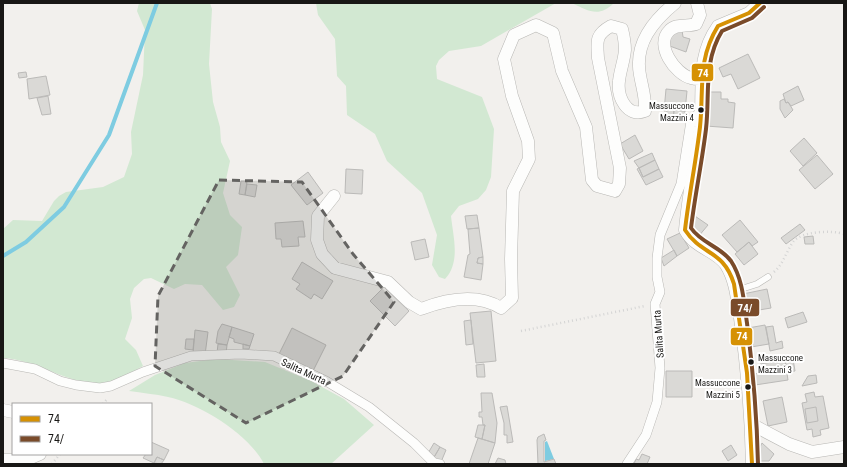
<svg xmlns="http://www.w3.org/2000/svg" width="847" height="467" font-family="'Roboto Condensed',sans-serif">
  <rect width="100%" height="100%" fill="#f2f0ed"/>
  <path fill="#d2e8d2" d="M139,3H210L212,9L209,64L213,102L220,127L221,142L230,161L223,193L230,215L242,227L238,255L226,267L240,295L234,307L223,310L202,285L185,284L174,289L151,278L144,279L134,288L130,299L132,318L125,339L136,350L143,366C135,370 121,381 114,382C72,390 41,360 3,358V229L13,220L42,221L54,201L59,196L66,192L103,187L124,177L132,154L131,132L143,75L145,30L137,11Z
    M316,3H556L481,46L449,51L439,60L436,66L437,79L482,97L494,129L491,177L486,190L478,199L459,206L451,216C453,236 461,262 445,279L439,277L432,265L437,235L422,193L387,161L375,134L347,115L346,86L337,76L335,39L318,15Z
    M572,3H614C599,18 588,11 572,3Z
    M216,359L265,362L311,381L344,399L374,425L331,464H264C249,434 200,404 168,397C155,394 142,393 129,391L155,375L185,363Z"/>
  <path fill="#7ecce1" d="M547,441L554,459L545,461V442Z"/>
  <g fill="none" stroke-linecap="round" stroke-linejoin="round">
    <path stroke="#7ecce1" stroke-width="4" d="M3,256L26,242L64,207L109,135L157,3"/>
  </g>
  <path fill="#dad9d6" stroke="#bbbab8" d="M682,30L683,37L690,39L686,52L667,45L670,33L675,34V32Z
    M748,54L760,78L738,89L731,74L723,77L719,68Z
    M26,72L27,77L19,78L18,73Z
    M46,76L50,95L29,99L27,79Z
    M798,86L804,100L791,106L788,102L786,103L783,94Z
    M666,89L687,91L685,111L674,110L673,121L666,120L667,111H664Z
    M708,92H721V99H728V102L735,103L733,128L706,126Z
    M48,96L51,114L42,115L37,98Z
    M784,99L786,103L788,102L793,110L785,118L780,109V101Z
    M674,110L685,111L684,122L673,121Z
    M635,135L643,151L629,159L620,144Z
    M804,138L817,153L803,166L790,151Z
    M652,153L655,160L639,168L634,161Z
    M817,155L833,174L815,189L799,170Z
    M655,160L659,169L643,177L639,168Z
    M639,168L643,177L659,169L663,177L646,185L637,169Z
    M346,169L363,170L362,194L345,193Z
    M308,172L323,193L307,205L291,185Z
    M241,181H247L245,195L239,194Z
    M247,184L257,185L255,197L245,195Z
    M692,214L708,225L698,237L692,229Z
    M477,215L479,228L467,229L465,216Z
    M740,220L758,242L752,246L749,242L737,252L722,235Z
    M303,221L305,237H298L299,246L282,247L281,239H276L275,223Z
    M800,224L805,230L786,244L781,238Z
    M479,228L483,257L478,258L477,263L483,264L481,280L464,277L468,255L470,254L468,229Z
    M680,233L689,248L677,256L667,239Z
    M813,236L814,244H805L804,237Z
    M425,239L429,257L415,260L411,242Z
    M749,242L758,254L744,265L735,254Z
    M674,250L677,256L664,266L661,258Z
    M483,257V264L477,263L478,258Z
    M302,262L333,281L322,299L314,294L311,299L296,289L300,284L292,279Z
    M384,287L409,311L395,326L370,301Z
    M767,289L771,308L747,312L743,294Z
    M491,311L496,361L476,363L470,313Z
    M803,312L807,322L788,328L785,318Z
    M471,320L473,344L466,345L464,321Z
    M222,324L232,327L227,345L216,343L218,331Z
    M765,325L769,344L751,347L748,328Z
    M773,326L776,343L782,341L783,348L770,351L766,327Z
    M232,327L254,334L250,346L234,342V339L229,337Z
    M292,328L326,345L313,371L279,354Z
    M195,330L208,332L205,355L193,354Z
    M186,339H194L193,350L185,349Z
    M218,344L227,345L226,354L217,353Z
    M243,344L250,346L249,349H243Z
    M793,359L795,371L787,372L785,360Z
    M785,360L788,380L755,385L753,374L761,373L760,364Z
    M484,364L485,377H477L476,365Z
    M666,371H692V397H666Z
    M816,375L817,383L802,386L808,376Z
    M814,392L815,397L823,396L829,428L820,430L821,435L813,437L812,429L807,430L802,403L807,402L805,394Z
    M481,393H492L497,423L495,443L482,439L485,425H483L482,417H479V412H482Z
    M782,397L787,422L768,426L763,401Z
    M507,406L513,442L507,443V435H504V423L500,407Z
    M816,407L818,421L807,423L805,409Z
    M478,425H485L482,439L475,437Z
    M544,434L546,440L544,441V462L554,459L556,464H538L537,440L538,437Z
    M478,438L495,443L488,464H469Z
    M151,442L169,450L164,460L157,457L154,463L143,458L146,454H151Z
    M434,443L440,447L433,459L427,455Z
    M762,443L774,454L769,461H757L758,451Z
    M731,445L737,455L728,461L722,451Z
    M440,447L446,450L441,462L433,459Z
    M642,454L650,457L647,464H634L636,459L639,460Z
    M157,457L164,460L161,464L154,463Z
    M498,458L505,460L506,464H495Z"/>
  <g fill="none" stroke-linecap="round" stroke-linejoin="round">
    <defs>
      <path id="service" d="M735,291L757,284L768,277"/>
      <path id="pedestrian" d="M3,363L35,369L60,381L76,385L100,388L111,386L143,372L191,356L241,354L274,356L326,381L369,407L414,443L434,463L440,464
        M627,464L646,435L657,402L660,368L655,304L660,292L657,277V258L660,235L681,184L691,121L702,110"/>
      <path id="minor" d="M697,3L700,15L696,24C687,27 676,23 669,31C655,45 675,74 691,78C694,79 697,79 700,79
        M334,196L318,216L317,240L322,254L335,268L388,282L409,302L421,309C447,299 477,293 501,308L512,298L511,259L513,191L529,159L528,141L512,96L504,59L514,35L536,25L553,33L562,71L586,127L592,180L597,186L615,191L619,184L620,168L598,58C597,41 595,35 611,26L622,29C624,37 625,42 625,50C624,61 620,71 619,81C617,97 627,118 645,111C646,98 642,87 640,75C634,44 653,21 675,3
        M3,410L13,412
        M751,424L789,444L812,452L844,447
        M3,460H26L40,454
        M752,464C751,415 747,367 740,318C737,301 736,281 726,265C716,250 695,249 685,230C688,196 695,161 700,127C704,91 695,58 718,26L749,13L760,3"/>
    </defs>
    <use href="#service" stroke="#b8b7b4" stroke-width="7"/>
    <use href="#pedestrian" stroke="#b8b7b4" stroke-width="10"/>
    <use href="#minor" stroke="#b8b7b4" stroke-width="13"/>
    <path stroke="#d4d4d4" stroke-width="2.5" stroke-dasharray="1 3" stroke-linecap="butt" d="M774,272C784,263 786,252 793,242C801,231 832,230 844,234
      M521,331L645,306
      M103,404L108,398
      M52,464L60,454"/>
    <use href="#service" stroke="#fdfdfc" stroke-width="6"/>
    <use href="#pedestrian" stroke="#fdfdfc" stroke-width="9"/>
    <use href="#minor" stroke="#fdfdfc" stroke-width="12"/>
    <defs>
      <path id="bus-1" d="M752,464L747,373L734,284C723,249 702,256 685,230C689,195 696,161 700,127C704,89 697,60 718,26L749,13L760,3"/>
      <path id="bus-2" d="M758,464C757,417 753,370 747,323C744,303 743,279 731,261C721,247 701,243 691,228C695,195 702,162 706,129C710,94 703,62 722,31L752,18L764,7"/>
    </defs>
    <use href="#bus-1" stroke="#fff" stroke-width="7"/>
    <use href="#bus-2" stroke="#fff" stroke-width="7"/>
    <use href="#bus-1" stroke="#d69103" stroke-width="4"/>
    <use href="#bus-2" stroke="#7a4b2a" stroke-width="4"/>
  </g>
  <path fill="#646361" fill-opacity="0.2" stroke="#646361" stroke-width="3" stroke-dasharray="8 5" stroke-linejoin="round" d="M219,180L302,182L353,254L394,302L343,376L246,423L155,366L158,296Z"/>
  <g fill="#181715" stroke="#fff" stroke-width="1.5">
    <circle cx="701" cy="110" r="3.5"/>
    <circle cx="751" cy="362" r="3.5"/>
    <circle cx="748" cy="387" r="3.5"/>
  </g>
  <g text-anchor="middle" stroke-width="4" stroke-linejoin="round" paint-order="stroke">
    <g font-size="9" fill="#181715" stroke="#fff" text-anchor="end">
      <text x="694" y="109">Massuccone<tspan x="694" dy="12">Mazzini 4</tspan></text>
      <text x="758" y="361" text-anchor="start">Massuccone<tspan x="758" dy="12">Mazzini 3</tspan></text>
      <text x="740" y="386">Massuccone<tspan x="740" dy="12">Mazzini 5</tspan></text>
    </g>
    <g font-size="10" fill="#181715" stroke="#fff">
      <text transform="translate(658 334) rotate(-94)" y="4">Salita Murta</text>
      <text transform="translate(304 371) rotate(25)" y="4">Salita Murta</text>
    </g>
  </g>
  <g stroke="#fff" stroke-width="1.5">
    <rect x="691" y="63" width="23" height="19" rx="4" fill="#d69103"/>
    <rect x="730" y="298" width="30" height="19" rx="4" fill="#7a4b2a"/>
    <rect x="730" y="327" width="23" height="19" rx="4" fill="#d69103"/>
  </g>
  <g font-size="11" text-anchor="middle" font-weight="bold" fill="#fff">
    <text x="703" y="77">74</text>
    <text x="745" y="312">74/</text>
    <text x="742" y="340">74</text>
  </g>
  <rect width="847" height="467" fill="none" stroke="#181715" stroke-width="8"/>
  <rect x="12" y="403" width="140" height="52" fill="#ffffff" stroke="#a3a2a1"/>
  <rect x="20" y="416" width="20" height="6" fill="#d69103" stroke="#a3a2a1"/>
  <text x="48" y="423" font-size="12" fill="#181715">74</text>
  <rect x="20" y="436" width="20" height="6" fill="#7a4b2a" stroke="#a3a2a1"/>
  <text x="48" y="443" font-size="12" fill="#181715">74/</text>
</svg>
